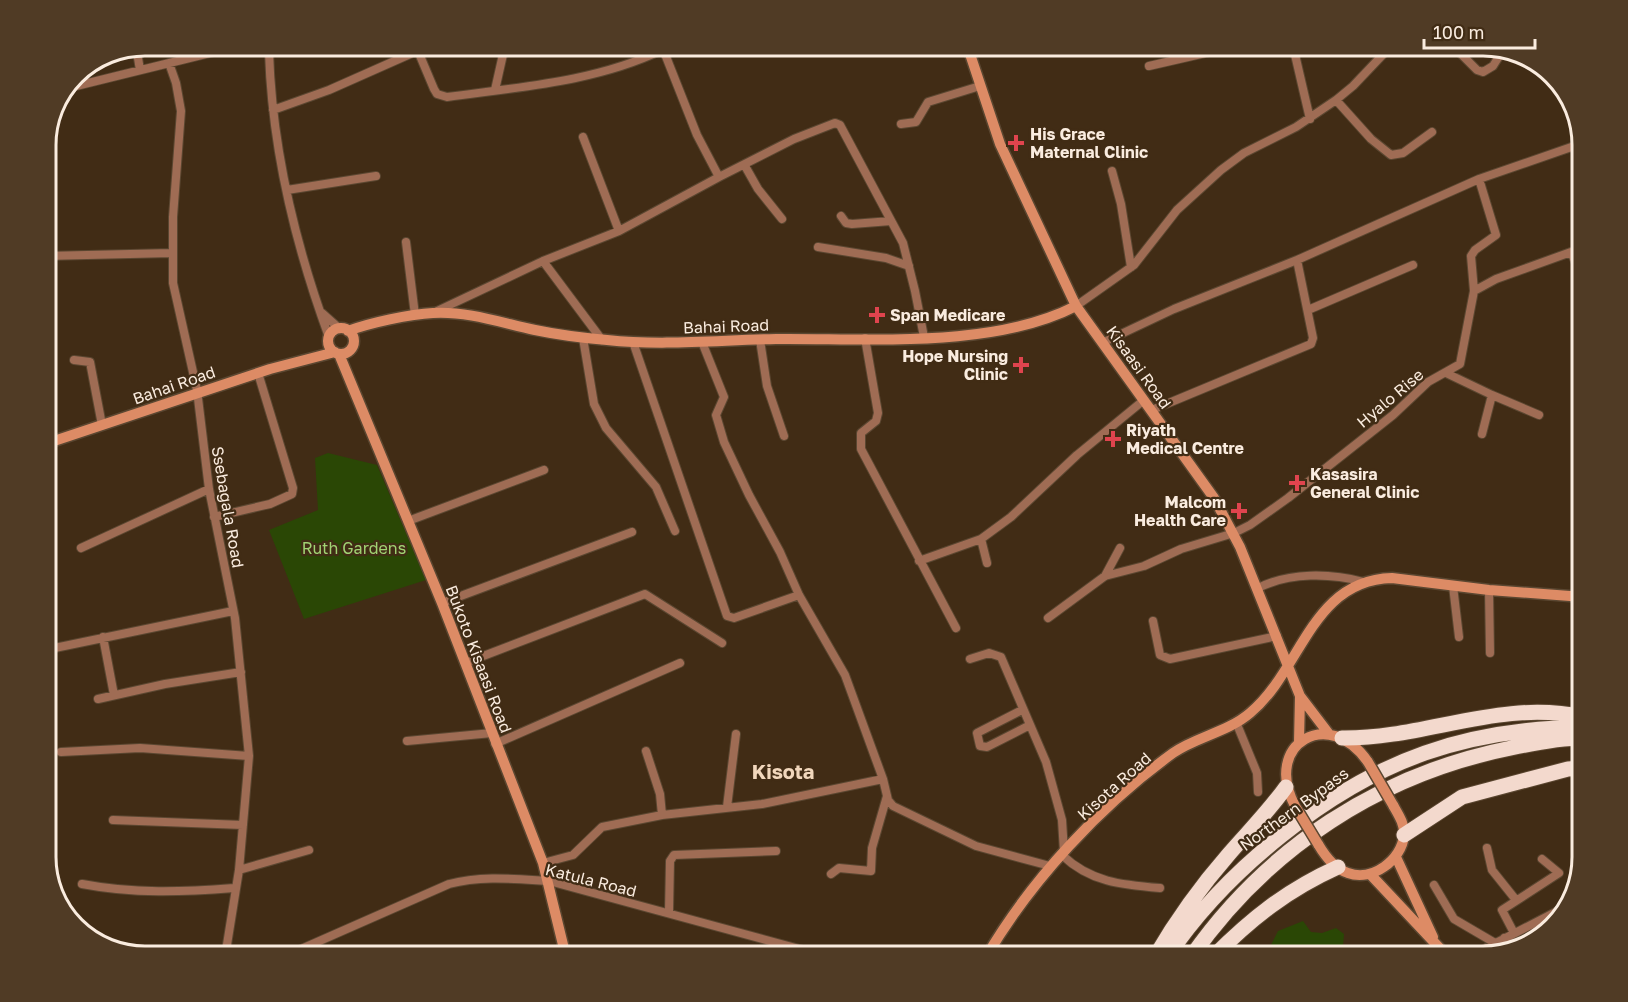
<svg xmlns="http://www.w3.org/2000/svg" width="1628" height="1002" font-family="'Golos Text',sans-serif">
  <rect width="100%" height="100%" fill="#412c15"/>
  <path fill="#2a4705" d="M328,453L377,465L426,580L304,619L269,530L318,510L315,458Z
    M1303,921L1311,932L1322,933L1336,928L1344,934L1343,947L1331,957H1257L1270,947L1278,931Z"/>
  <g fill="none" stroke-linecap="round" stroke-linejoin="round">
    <defs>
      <path id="street" d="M1452,45L1477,70L1483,72L1493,66L1503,50
        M1293,46L1310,119
        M663,49L697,135L719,177
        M418,51L434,89L437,94L447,97C519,87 595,82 662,50
        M137,52L140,70
        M269,52C272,147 296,247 329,337
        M169,63L176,83L181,111L173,217V283L197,390L209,489L235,618L249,756L239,870L225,957
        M1149,66L1236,46
        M68,88L214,52
        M495,90L504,50
        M1336,100L1371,139L1391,155L1403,153L1432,132
        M273,110L329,90L417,51
        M901,124L916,122L928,102L980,86
        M583,137L619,231
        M745,166L758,189L782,219
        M1112,171L1121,204L1131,267
        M287,190L376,176
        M841,216L846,223L852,224L891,221
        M406,242L415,315
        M818,247L886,258L909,266
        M45,256L172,253
        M543,261L602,340
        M1474,291L1496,279L1571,252L1583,279
        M1076,306L1134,265L1177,210L1221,170L1244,153L1296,127L1336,100L1353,86L1392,45
        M1308,310L1413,265
        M437,311L543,261L619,231L719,177L794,139L835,123L840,125L903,243L915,291L924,337
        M322,313L340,329
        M583,338L594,404L606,428L656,487L675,531
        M865,338L878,413L876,421L861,433V449L956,628
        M760,340L767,386L784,436
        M633,342L727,616L734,618L799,595
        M702,342L724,397L716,415L724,442L749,495L780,552L799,595L845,675L883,779L888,800L893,806L976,846L1050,866
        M1102,343L1174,309L1297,260L1479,179L1583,143
        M74,360L90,362L102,425
        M1446,373L1492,395L1482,434
        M1492,395L1539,415
        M1152,410L1311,344L1313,338L1297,260
        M214,517L270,504L292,494L293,488L258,373
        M408,521L544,470
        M81,548L209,489
        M919,561L981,539
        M987,563L981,539L1011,517L1077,455L1144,400
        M1105,576L1120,548
        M1453,586L1459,637
        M1258,588C1290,572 1330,573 1364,582
        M1489,590L1490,653
        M442,603L632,532
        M1048,618L1105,576L1144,566L1181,549L1234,533L1250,525L1288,498L1393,415L1428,382L1460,364L1474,291L1471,256L1475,250L1496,235L1479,179
        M1153,621L1160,655L1170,659L1277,636
        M103,637L114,695
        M45,650L233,611
        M970,659L989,653L1001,657L1046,762L1062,820L1064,852
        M465,663L645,594L722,643
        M98,699L165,684L241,672
        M1022,710L977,733L980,746L987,747L1030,725
        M1236,722L1257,773L1258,792
        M407,741L492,733
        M495,744L680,663
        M646,751L660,794L662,815
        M61,752L140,748L249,756
        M727,807L736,734
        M113,820L243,825
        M1487,848L1492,870L1516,900
        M1062,855C1090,882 1122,885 1160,888
        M543,863L573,855L602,827L662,815L762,804L883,779
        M239,870L309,850
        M831,874L839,868L871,871L872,848L887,796
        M82,884C134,894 183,892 234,888
        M1434,885L1454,919L1495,943
        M669,912L670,861L674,855L776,851
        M1514,933L1502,910L1559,873L1542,859
        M1504,938L1513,949
        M283,957L449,884C481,875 516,879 549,881L829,957
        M1469,957L1571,904"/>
      <path id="secondary" d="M968,48L1000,144L1076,306L1214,498L1240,547L1300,696L1329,734
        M328 341a13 13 0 1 1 26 0a13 13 0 1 1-26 0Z
        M348,331C369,323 410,314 433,313C468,311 502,323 535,330C559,335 583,338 607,340C663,346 720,340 776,339C869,338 992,349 1076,306
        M339,354L442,603L543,863L566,957
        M45,444L270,369L335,352
        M1299,742L1300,696
        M1295,806C1262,744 1329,705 1368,762
        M1318,844C1325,856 1335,869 1348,873C1372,882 1402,860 1404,835C1405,824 1398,814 1393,805
        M1396,857L1433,937
        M1370,874L1448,957
        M986,957C1031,880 1100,806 1173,753C1196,737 1228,732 1250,713C1302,670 1311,580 1392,578L1489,590L1583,597"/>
      <path id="highway" d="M1342,738C1425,739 1499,699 1583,717
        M1404,835L1462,797L1568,769L1583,768
        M1155,957C1176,921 1201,886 1229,854C1248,832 1269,811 1286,787
        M1167,957C1224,872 1328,787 1425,753C1476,735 1530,728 1583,727
        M1191,957C1267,848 1380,774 1511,748C1534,743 1559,738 1583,738
        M1213,957C1252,918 1287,890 1338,867"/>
    </defs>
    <use href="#street" stroke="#5b4731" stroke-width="10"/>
    <use href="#secondary" stroke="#5b4731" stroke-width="13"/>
    <use href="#highway" stroke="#5b4731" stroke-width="17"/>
    <use href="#street" stroke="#9f6c54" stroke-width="8"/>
    <use href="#secondary" stroke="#dd8b65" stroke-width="10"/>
    <use href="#highway" stroke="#f3d9cd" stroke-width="15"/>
    <defs>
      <path id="secondary-bridge" d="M1368,762L1393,805
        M1295,806L1318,844"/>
    </defs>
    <use href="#secondary-bridge" stroke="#5b4731" stroke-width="13" stroke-linecap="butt"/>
    <use href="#secondary-bridge" stroke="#dd8b65" stroke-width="10"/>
  </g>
  <g fill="#e0444e" stroke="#412c15" stroke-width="2">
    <path d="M1013 134h6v6h6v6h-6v6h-6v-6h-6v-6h6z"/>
    <path d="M874 306h6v6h6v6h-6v6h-6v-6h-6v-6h6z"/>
    <path d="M1018 356h6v6h6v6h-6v6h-6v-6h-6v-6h6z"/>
    <path d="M1110 430h6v6h6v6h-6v6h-6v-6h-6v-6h6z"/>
    <path d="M1294 474h6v6h6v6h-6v6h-6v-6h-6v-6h6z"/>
    <path d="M1236 502h6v6h6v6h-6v6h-6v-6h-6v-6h6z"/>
  </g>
  <g text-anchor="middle" stroke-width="4.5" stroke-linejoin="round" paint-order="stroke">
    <g font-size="16" font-weight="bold" fill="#faecdf" stroke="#412c15" text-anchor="start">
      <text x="1030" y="140">His Grace<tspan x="1030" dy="18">Maternal Clinic</tspan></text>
      <text x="890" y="321">Span Medicare</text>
      <text x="1008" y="362" text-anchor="end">Hope Nursing<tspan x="1008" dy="18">Clinic</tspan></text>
      <text x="1126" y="436">Riyath<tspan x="1126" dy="18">Medical Centre</tspan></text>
      <text x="1310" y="480">Kasasira<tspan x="1310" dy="18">General Clinic</tspan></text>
      <text x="1226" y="508" text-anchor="end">Malcom<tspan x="1226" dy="18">Health Care</tspan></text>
    </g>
    <g font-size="16" fill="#faecdf" stroke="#412c15">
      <text transform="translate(726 326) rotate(-2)" y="6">Bahai Road</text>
      <text transform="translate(1139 367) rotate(54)" y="6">Kisaasi Road</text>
      <text transform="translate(174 385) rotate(-19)" y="6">Bahai Road</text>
      <text transform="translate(1390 398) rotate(-40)" y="6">Hyalo Rise</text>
      <text transform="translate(228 507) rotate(80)" y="6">Ssebagala Road</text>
      <text transform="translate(479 659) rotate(69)" y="6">Bukoto Kisaasi Road</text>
      <text transform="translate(1114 786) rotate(-42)" y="6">Kisota Road</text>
      <text transform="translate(1294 809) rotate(-36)" y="6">Northern Bypass</text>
      <text transform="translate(591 880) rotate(14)" y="6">Katula Road</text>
    </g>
    <g font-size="16" fill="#a1d373" stroke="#412c15">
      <text x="354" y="554">Ruth Gardens</text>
    </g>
    <g font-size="20" font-weight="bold" fill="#f1d7bc" stroke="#412c15">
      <text x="783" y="779">Kisota</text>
    </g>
  </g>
  <path d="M0 0H1628V1002H0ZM145 56H1483A89 89 0 0 1 1572 145V857A89 89 0 0 1 1483 946H145A89 89 0 0 1 56 857V145A89 89 0 0 1 145 56Z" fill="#503b25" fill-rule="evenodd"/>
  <path fill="none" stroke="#faecdf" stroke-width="3" d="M145 56H1483A89 89 0 0 1 1572 145V857A89 89 0 0 1 1483 946H145A89 89 0 0 1 56 857V145A89 89 0 0 1 145 56Z"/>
  <path d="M1424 39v9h111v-9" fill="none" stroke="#faecdf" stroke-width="3"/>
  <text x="1433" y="39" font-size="18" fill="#faecdf" stroke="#412c15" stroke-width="4.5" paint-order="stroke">100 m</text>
</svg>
